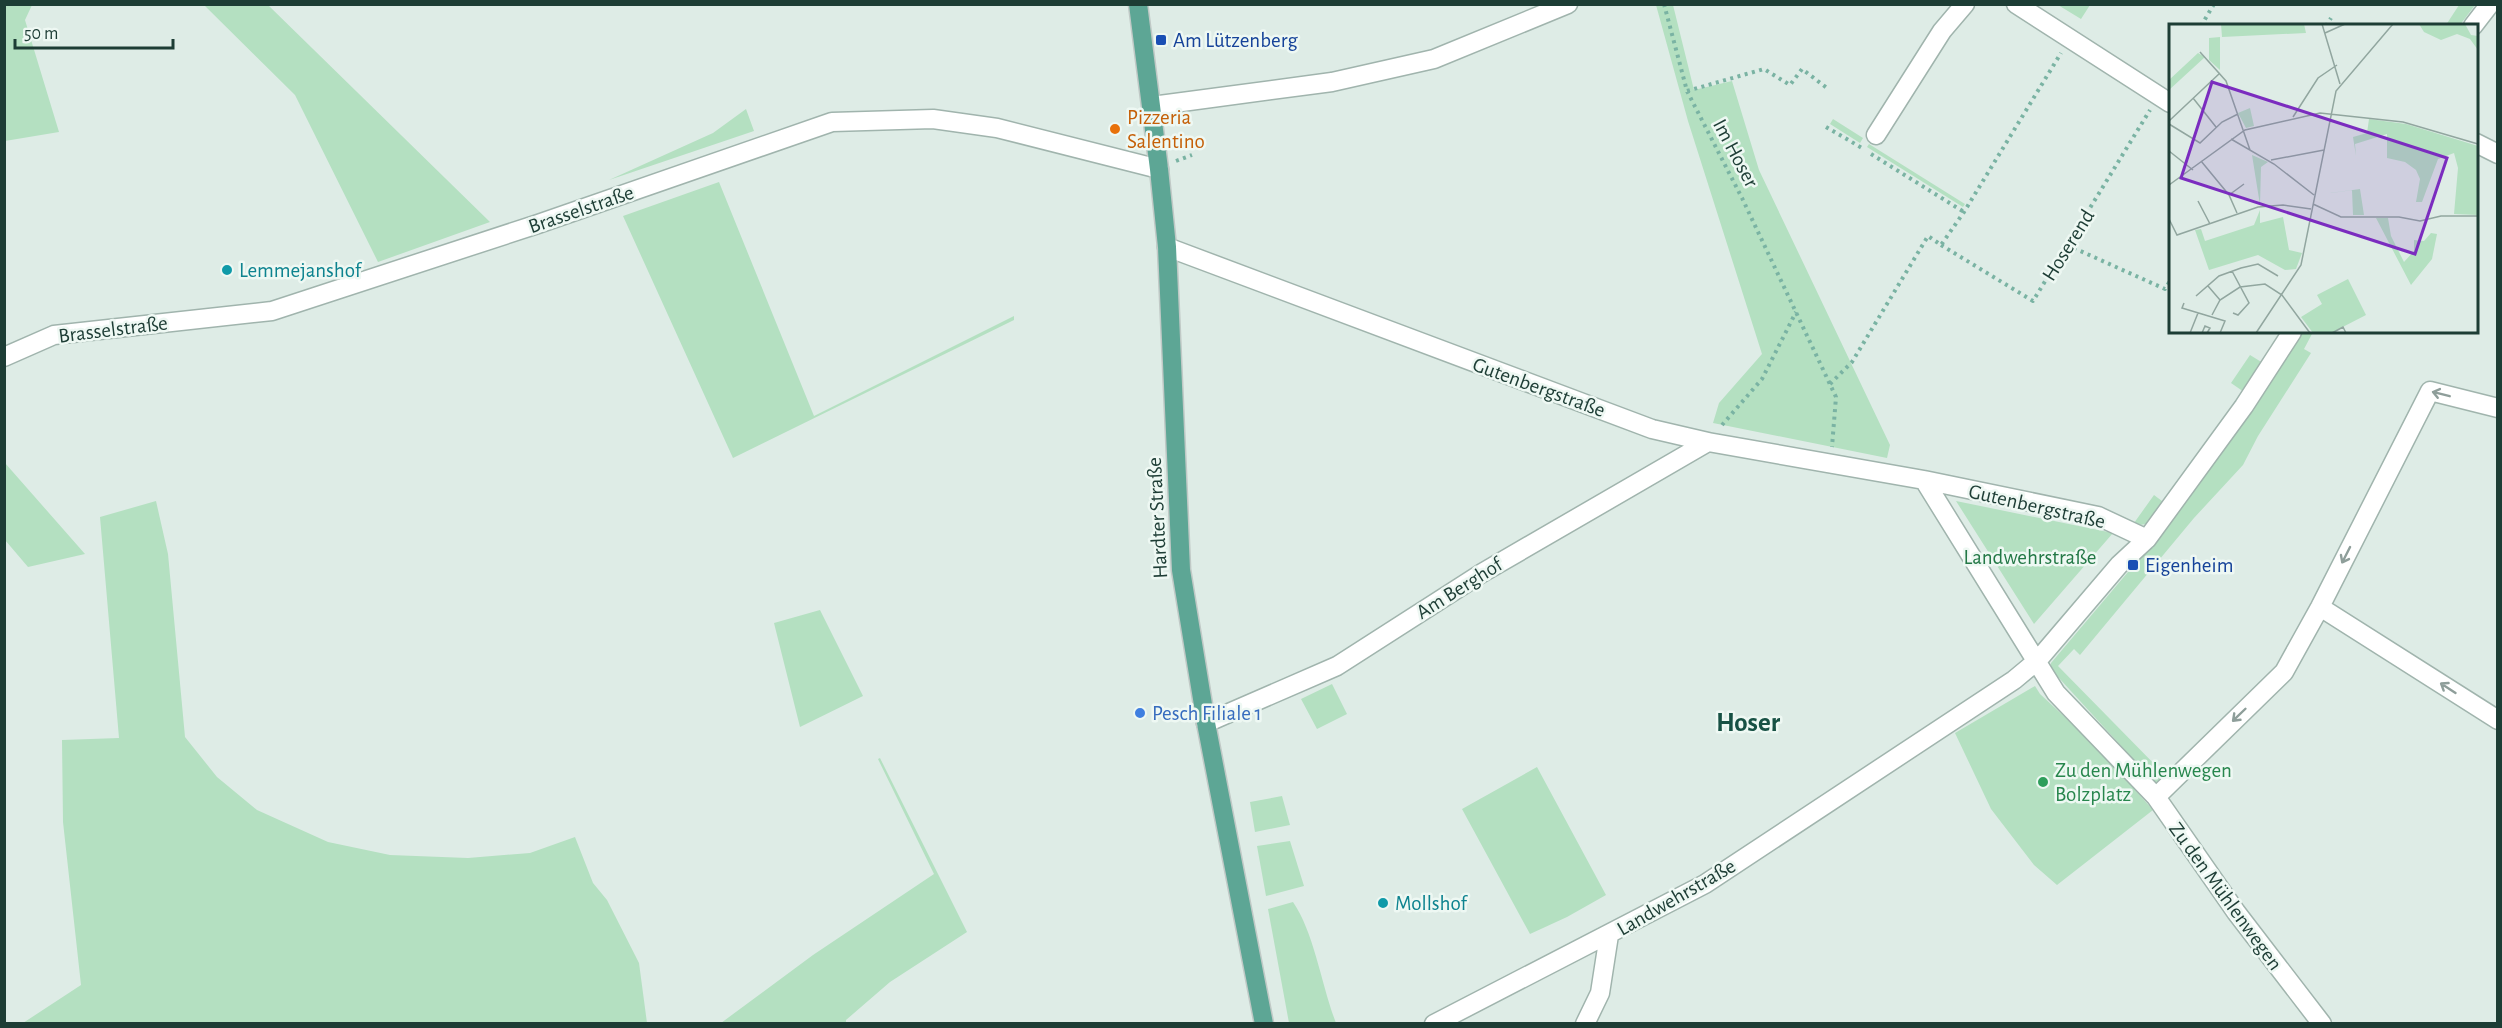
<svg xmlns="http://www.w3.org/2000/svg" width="2502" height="1028" font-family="'Alegreya Sans',sans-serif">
  <rect width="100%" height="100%" fill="#deece6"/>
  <path fill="#b4e0c1" d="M5,4L32,5L25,20L59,132L5,141Z
    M204,5H268L490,222L378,262L295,95Z
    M1656,5H1673L1694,90L1732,81L1759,170L1890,445L1887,458L1713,423L1719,403L1762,354L1688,121Z
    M2058,5H2090L2081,19Z
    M2459,5H2475L2460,25H2446Z
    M746,109L754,131L609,180L713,133Z
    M1833,119L1863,138L1860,143L1830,124Z
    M1869,144L1965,204L1963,207L1867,147Z
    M719,182L814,416L1014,316V320L733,458L623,216Z
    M2301,332H2313L2304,349L2311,353L2258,436L2243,465L2194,518L2080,655L2074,649L2058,666L2166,776L2155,783L2059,678L2050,671L2051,663L2139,559L2209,470Z
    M2250,355L2263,363L2244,392L2231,383Z
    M4,463H5L85,554L28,567L5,540Z
    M2154,495L2166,504C2157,514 2149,530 2134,523Z
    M156,501L168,554L185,737L217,777L257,810L328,842L390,855L468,858L530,853L575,837L593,883L607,900L639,963L647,1023H23L81,985L63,822L62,740L119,738L100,517Z
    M1956,501L2113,533L2034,624Z
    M820,610L863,696L800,727L774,623Z
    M1332,684L1347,714L1317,729L1301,699Z
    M2035,686L2040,694L2095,745L2153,810L2057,885L2034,865L1991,809L1955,733Z
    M880,758L967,932L890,982L846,1020V1023H721L813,955L934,874L878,759Z
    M1537,767L1606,895L1567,917L1530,934L1462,809Z
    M1282,796L1290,825L1255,832L1250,802Z
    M1290,841L1304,886L1266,896L1257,846Z
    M1293,902C1314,932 1322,987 1336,1023H1289L1268,909Z"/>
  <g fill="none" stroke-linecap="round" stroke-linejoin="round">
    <defs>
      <path id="minor" d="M2016,4L2170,103
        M2473,26L2490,4
        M1152,106L1332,82L1434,59L1568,4
        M1876,135L1942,31L1965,4
        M2476,143L2498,154
        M1167,247L1652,429L1708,442L1924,480L2098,516L2147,539
        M4,357L54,335L272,311L538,224L832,122L933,119L997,128L1159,169
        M1924,480L2056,693L2156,797L2236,912L2322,1024
        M2320,607L2498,720
        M1206,723L1337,666L1482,573L1708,442
        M2156,797L2284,672L2320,607L2430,391L2498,408
        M1434,1024L1705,884L2014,680L2038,660L2119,565L2147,539L2244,406L2292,332
        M1585,1024L1600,993L1609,935"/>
      <path id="major" d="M1138,4L1159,169L1167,247L1181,570L1206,723L1264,1024"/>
    </defs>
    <use href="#minor" stroke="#a0b4ad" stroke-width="21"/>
    <use href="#major" stroke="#c0c9c6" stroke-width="21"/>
    <path stroke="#7ab3a3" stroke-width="4" stroke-dasharray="3 4.5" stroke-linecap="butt" d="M1664,4L1687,91L1742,198L1836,397L1832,447
      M2201,26L2214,4
      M2326,26L2331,18
      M1687,91L1764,69L1790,85L1802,69L1827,88
      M1826,127L1862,148
      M1871,154L1964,212
      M1176,161L1192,155
      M1941,245L2033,301L2150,110
      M2067,245L2165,289L2170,281
      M1830,384L1852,362L1928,236L1941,245L1964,212L2061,53
      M1722,425L1762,379L1796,312"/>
    <use href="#minor" stroke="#fff" stroke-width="18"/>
    <use href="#major" stroke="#5da695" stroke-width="18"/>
  </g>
  <defs><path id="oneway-shaft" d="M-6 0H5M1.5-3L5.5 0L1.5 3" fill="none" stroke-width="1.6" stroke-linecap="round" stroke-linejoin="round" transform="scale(1.5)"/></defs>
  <g stroke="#8e9e9a">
    <use href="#oneway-shaft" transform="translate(2441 394) rotate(-166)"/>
    <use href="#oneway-shaft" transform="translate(2346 555) rotate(117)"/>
    <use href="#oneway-shaft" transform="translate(2448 688) rotate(-147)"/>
    <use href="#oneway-shaft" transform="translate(2239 715) rotate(136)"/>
  </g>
  <g fill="#1a4fb4" stroke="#eef8f3" stroke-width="2">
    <rect x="1155" y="34" width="12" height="12" rx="3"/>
    <rect x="2127" y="559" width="12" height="12" rx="3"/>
  </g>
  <circle fill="#e8710a" stroke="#eef8f3" stroke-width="2" cx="1115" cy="129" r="6"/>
  <g fill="#0f9aa8" stroke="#eef8f3" stroke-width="2">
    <circle cx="227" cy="270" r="6"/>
    <circle cx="1383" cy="903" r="6"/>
  </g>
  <circle fill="#3f7fe0" stroke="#eef8f3" stroke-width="2" cx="1140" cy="713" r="6"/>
  <circle fill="#2e9e5b" stroke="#eef8f3" stroke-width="2" cx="2043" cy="782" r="6"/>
  <g text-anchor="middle" stroke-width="5" stroke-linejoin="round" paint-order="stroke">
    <g font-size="21" fill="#164399" stroke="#eef8f3" text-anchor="start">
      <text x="1173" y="47">Am Lützenberg</text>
      <text x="2145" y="572">Eigenheim</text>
    </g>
    <g font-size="21" fill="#c56008" stroke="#eef8f3" text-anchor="start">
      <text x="1127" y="124">Pizzeria<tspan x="1127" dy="24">Salentino</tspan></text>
    </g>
    <g font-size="21" fill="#1d3d35" stroke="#eef8f3">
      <text transform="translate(1736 153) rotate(62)" y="7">Im Hoser</text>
      <text transform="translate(581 209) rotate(-19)" y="7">Brasselstraße</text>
      <text transform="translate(2068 245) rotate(-58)" y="7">Hoserend</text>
      <text transform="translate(113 329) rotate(-7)" y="7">Brasselstraße</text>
      <text transform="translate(1539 387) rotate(20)" y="7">Gutenbergstraße</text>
      <text transform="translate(2037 506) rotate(13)" y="7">Gutenbergstraße</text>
      <text transform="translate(1157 518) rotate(-93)" y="7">Hardter Straße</text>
      <text transform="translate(1459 588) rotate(-32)" y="7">Am Berghof</text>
      <text transform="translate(2226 896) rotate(54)" y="7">Zu den Mühlenwegen</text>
      <text transform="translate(1676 897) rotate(-30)" y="7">Landwehrstraße</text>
    </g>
    <g font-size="21" fill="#0d838f" stroke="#eef8f3" text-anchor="start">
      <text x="239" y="277">Lemmejanshof</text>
      <text x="1395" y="910">Mollshof</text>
    </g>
    <g font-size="21" fill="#237846" stroke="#eef8f3">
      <text x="2030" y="564">Landwehrstraße</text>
    </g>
    <g font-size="21" fill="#366cbe" stroke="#eef8f3" text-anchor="start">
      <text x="1152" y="720">Pesch Filiale 1</text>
    </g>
    <g font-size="21" fill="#27864d" stroke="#eef8f3" text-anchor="start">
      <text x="2055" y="777">Zu den Mühlenwegen<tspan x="2055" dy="24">Bolzplatz</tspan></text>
    </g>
    <g font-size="27" font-weight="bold" fill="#175144" stroke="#eef8f3">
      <text x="1748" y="731">Hoser</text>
    </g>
  </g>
  <g transform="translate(2169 24)">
    <rect width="309" height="309" fill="#deece6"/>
    <path d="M52,0H135L137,9L53,13ZM250,0H296L302,11L309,12V26L301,15L288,10L272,16L255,8ZM51,13V46L40,36V14ZM29,29L36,33L0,66V56ZM81,84L85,102L77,104L69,89ZM200,95L237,100L309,122V191L285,190L289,144L285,129L269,135L253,178H247L251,155L247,146L236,138L218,134V110L186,120L187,132L184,113L198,109ZM83,131L99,138L92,143L91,181ZM191,165L195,191H184L183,166L161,169H162ZM91,186V199L114,193L120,226L133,229L127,245L116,246L89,231L40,246L26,206L32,205L36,217L85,201ZM207,194H219L222,212L235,238L245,227V216L255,217L262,209L268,210L263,235L242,261ZM179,255L197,291L162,309H144L132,293L153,280L148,271Z" fill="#b4e0c1"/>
    <path fill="none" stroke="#91a69f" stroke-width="1.5" d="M153,0L171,60M156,9L176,0M31,28L57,57L81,126M24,74L47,103M124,93L149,54L168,41M0,97L51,49M0,100L31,119L53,98L69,90M62,115L105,140L145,171M0,127L24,146M102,136L155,126M32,137L60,171L68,189M0,161L76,106L151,89L234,98L309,120M60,171L75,160M29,177L41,200M144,180L172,193H230L251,197L272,192H309M0,195L8,211L89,183L114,181L142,185M63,247L80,279L69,291L64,289M39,262L51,276M27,272L50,252L72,244L89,240L109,252M15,279L13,284L56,297L51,309M43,291L51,276L71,263L96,260L113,271L141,309M21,309L29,289M33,309L36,302L41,304L38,309M87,309L132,241L167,67L224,0M163,309L174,303L177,309"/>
    <path fill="#7b2cbf" fill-opacity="0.15" stroke="#7b2cbf" stroke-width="3" d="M43,58L278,134L246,230L12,154Z"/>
    <rect width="309" height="309" fill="none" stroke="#1d3d35" stroke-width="3"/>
  </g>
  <rect width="2502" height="1028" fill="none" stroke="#1d3d35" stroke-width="12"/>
  <path d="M15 39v9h158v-9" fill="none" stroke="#1d3d35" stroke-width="3"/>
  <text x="24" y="39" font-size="18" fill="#1d3d35" stroke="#eef8f3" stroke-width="4.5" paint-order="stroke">50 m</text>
</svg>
